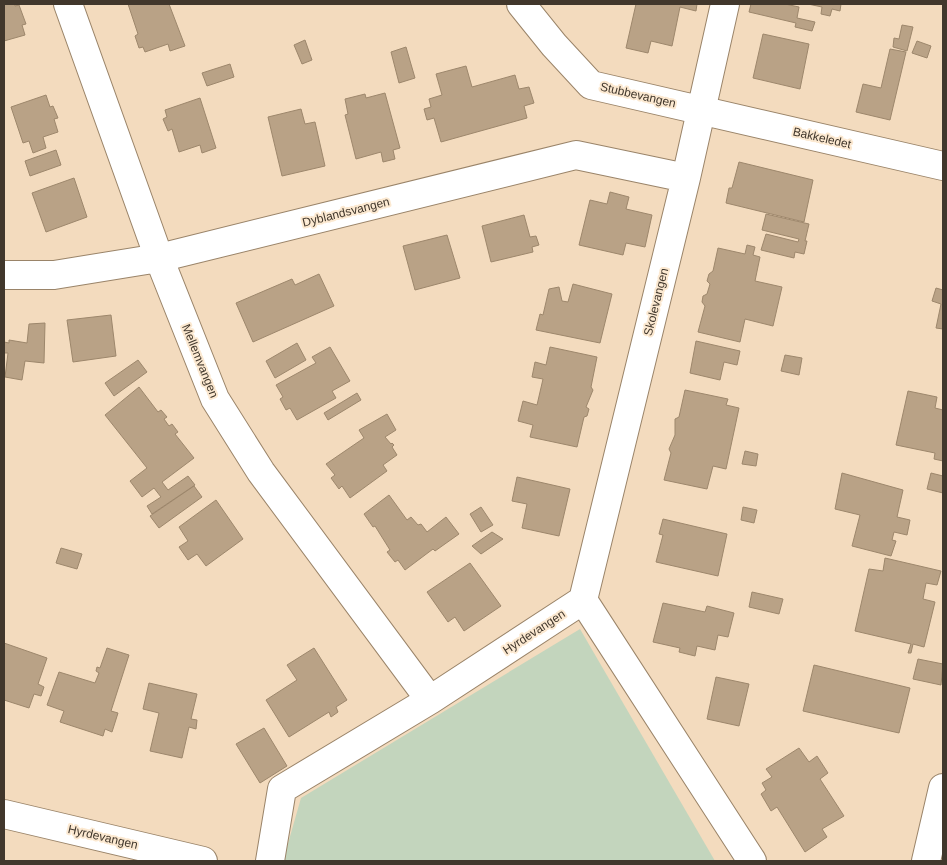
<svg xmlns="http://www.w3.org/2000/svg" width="947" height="865" font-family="Helvetica,sans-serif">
  <rect width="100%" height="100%" fill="#f3dbbe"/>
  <path fill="#c3d5bd" d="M580,629L715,861H283L301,798Z"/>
  <path fill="#b9a286" stroke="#9d876c" d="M4,4H15V6L19,5L26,24L22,25L25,35L4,41Z
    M128,4H169L185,46L170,51L168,44L145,52L143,47L139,48L135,36L138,34Z
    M636,4H697L696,11L680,7L672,46L651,41L648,53L626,48Z
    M751,4H785L799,7L797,18L815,22L812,31L795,27L796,23L749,12Z
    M808,4H841L840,11L832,9L830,16L821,14L822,7Z
    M902,25L913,27L907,51L893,47L894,38L899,39Z
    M763,34L809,44L800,89L753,78Z
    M305,40L312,60L302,64L294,45Z
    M917,41L931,46L927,58L912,53Z
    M406,47L415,78L399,83L391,52Z
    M890,49L906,52L890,120L856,112L863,84L881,88Z
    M230,64L234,77L207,86L202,73Z
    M466,66L472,87L515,75L519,89L529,87L534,103L524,106L527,118L441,142L434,118L427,120L424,109L431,107L429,99L442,95L436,74Z
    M385,93L400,148L393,150L395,159L383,162L381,152L356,159L345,115L348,114L345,99L365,94L366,98Z
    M46,95L50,107L53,106L58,118L54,119L58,132L43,137L46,148L33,153L29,141L23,143L11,107Z
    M200,98L216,148L202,153L200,145L179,152L172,129L168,131L163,119L167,117L165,110Z
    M301,109L305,124L315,122L325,166L282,176L268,117Z
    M56,150L61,165L30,176L25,161Z
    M739,162L813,180L804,222L726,203L729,188H732Z
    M74,178L87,217L46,232L32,193Z
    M610,192L629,197L626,209L652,215L645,247L626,243L623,255L579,245L590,200L607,204Z
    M766,214L809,224L805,241H807L804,254L795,252L794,258L761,250L766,234L798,242L799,239L762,230Z
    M524,215L530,237L536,236L539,245L532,247L533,252L491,262L482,226Z
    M447,235L460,278L415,290L403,246Z
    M747,245L755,247L753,255L760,257L755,281L782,287L773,326L745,319L740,342L698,332L705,306L702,302L703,296L707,294L710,284L707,281L709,274L713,271L718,248L745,254Z
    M319,274L334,306L253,342L236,303L292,279L295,285Z
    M573,284L612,294L600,343L536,330L540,314L543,315L549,289L559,287L562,301L568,302Z
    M936,288L943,290V329L936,328L941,304L932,301Z
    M111,315L116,356L73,362L67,320Z
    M45,323L44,363L25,361L22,380L5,377L8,353H4V342L9,343V340L27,343L29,324Z
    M696,341L740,351L737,365L724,362L720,380L690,373Z
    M297,343L306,360L275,378L266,361Z
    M330,347L350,381L332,391L336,398L297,420L290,408L286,410L280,399L283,397L276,385L316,363L312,357Z
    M550,347L597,357L591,387L593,390L586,407L589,409L587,416L584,417L577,447L530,437L533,425L518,421L523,401L537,405L543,379L532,377L535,362L546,365Z
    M785,355L802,358L799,375L781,371Z
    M138,360L147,372L114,396L105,383Z
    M139,387L158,412L161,410L167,417L164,419L169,426L172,424L178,432L175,434L194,458L162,482L168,490L188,476L195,485L152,514L147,506L161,497L154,488L142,497L130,481L147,468L105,415Z
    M685,390L728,399L726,405L739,408L726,469L713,466L707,489L664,480L671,453L669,449L675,435V419L679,417Z
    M908,391L937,397L935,408L943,410V461L934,459L935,453L896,445Z
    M357,393L361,400L328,420L324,413Z
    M387,414L396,430L385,437L391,444L392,443L394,445L392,447L397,455L383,465L387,471L350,498L342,486L339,489L331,478L335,475L326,464L364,438L359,430Z
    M745,451L758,454L756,466L742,464Z
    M842,473L903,490L897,517L910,520L907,535L894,532L892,540L896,541L891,556L852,546L860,515L835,509Z
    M931,473L943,476V493L927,489Z
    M517,477L570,489L559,536L522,528L527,504L512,501Z
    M194,486L202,497L159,528L150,516Z
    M389,495L407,520L411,517L418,525L421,524L427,532L446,517L459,534L435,551L433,549L405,570L398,560L395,562L387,552L390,550L375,526L373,527L364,514Z
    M216,500L243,539L206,566L197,554L188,560L179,547L188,541L179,527Z
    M481,507L493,525L481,532L470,514Z
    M743,507L757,510L754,523L741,520Z
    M663,519L727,534L718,576L656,562L663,535L659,534Z
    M492,532L503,539L481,554L472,546Z
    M61,548L82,554L77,569L56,563Z
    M885,558L941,571L937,585L926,583L923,599L935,602L924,647L913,644L911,653H908L911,644L855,631L869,569L883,571Z
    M470,563L501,606L464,631L455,617L448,622L427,592Z
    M752,592L783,599L779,614L749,607Z
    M663,603L705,612L707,606L734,613L728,637L718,635L715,650L697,646L695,656L679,652L680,648L653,642Z
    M4,643L47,658L38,684L44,687L41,696L34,694L29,708L4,700Z
    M107,648L129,655L111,711L118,713L112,732L105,729L103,736L60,722L64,711L47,705L59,672L95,683L99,673L96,671L97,667L100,668Z
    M314,648L347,700L336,707L338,712L331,717L329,712L289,737L266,700L297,680L287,665Z
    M918,659L943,664L941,685L913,679Z
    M814,665L910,688L899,733L803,711Z
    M716,677L749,684L739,726L707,719Z
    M149,683L197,694L191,719L197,720L196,729L189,727L182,758L150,751L159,713L143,709Z
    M264,728L287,766L260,783L236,744Z
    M799,748L809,762L817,756L828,773L820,779L844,816L822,829L827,837L805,852L777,807L771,811L761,794L766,790L762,783L772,777L766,769Z"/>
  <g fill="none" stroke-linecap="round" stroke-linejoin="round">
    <defs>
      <path id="minor" d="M68,4L159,258L215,399L261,472L430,700
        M521,4L554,45L591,85L943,166
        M4,275H54L159,258L576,155L686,178
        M583,600L686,178L725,4
        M4,814L203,861
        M270,861L282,789L430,700L583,600L752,861
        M926,861L943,788"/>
    </defs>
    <use href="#minor" stroke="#9a8469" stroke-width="30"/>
    <use href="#minor" stroke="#fff" stroke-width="28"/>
  </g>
  <g text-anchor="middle" stroke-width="4" stroke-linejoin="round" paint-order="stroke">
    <g font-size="12" fill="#41372c" stroke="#fce9d1">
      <text transform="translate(638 95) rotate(13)" y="4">Stubbevangen</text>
      <text transform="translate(822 138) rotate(13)" y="4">Bakkeledet</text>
      <text transform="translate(346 212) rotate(-14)" y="4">Dyblandsvangen</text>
      <text transform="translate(656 302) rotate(-76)" y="4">Skolevangen</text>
      <text transform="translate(200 361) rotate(68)" y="4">Mellemvangen</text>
      <text transform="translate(534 632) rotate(-33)" y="4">Hyrdevangen</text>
      <text transform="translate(103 837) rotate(13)" y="4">Hyrdevangen</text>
    </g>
  </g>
  <rect width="947" height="865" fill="none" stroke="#41372c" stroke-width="10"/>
</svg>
